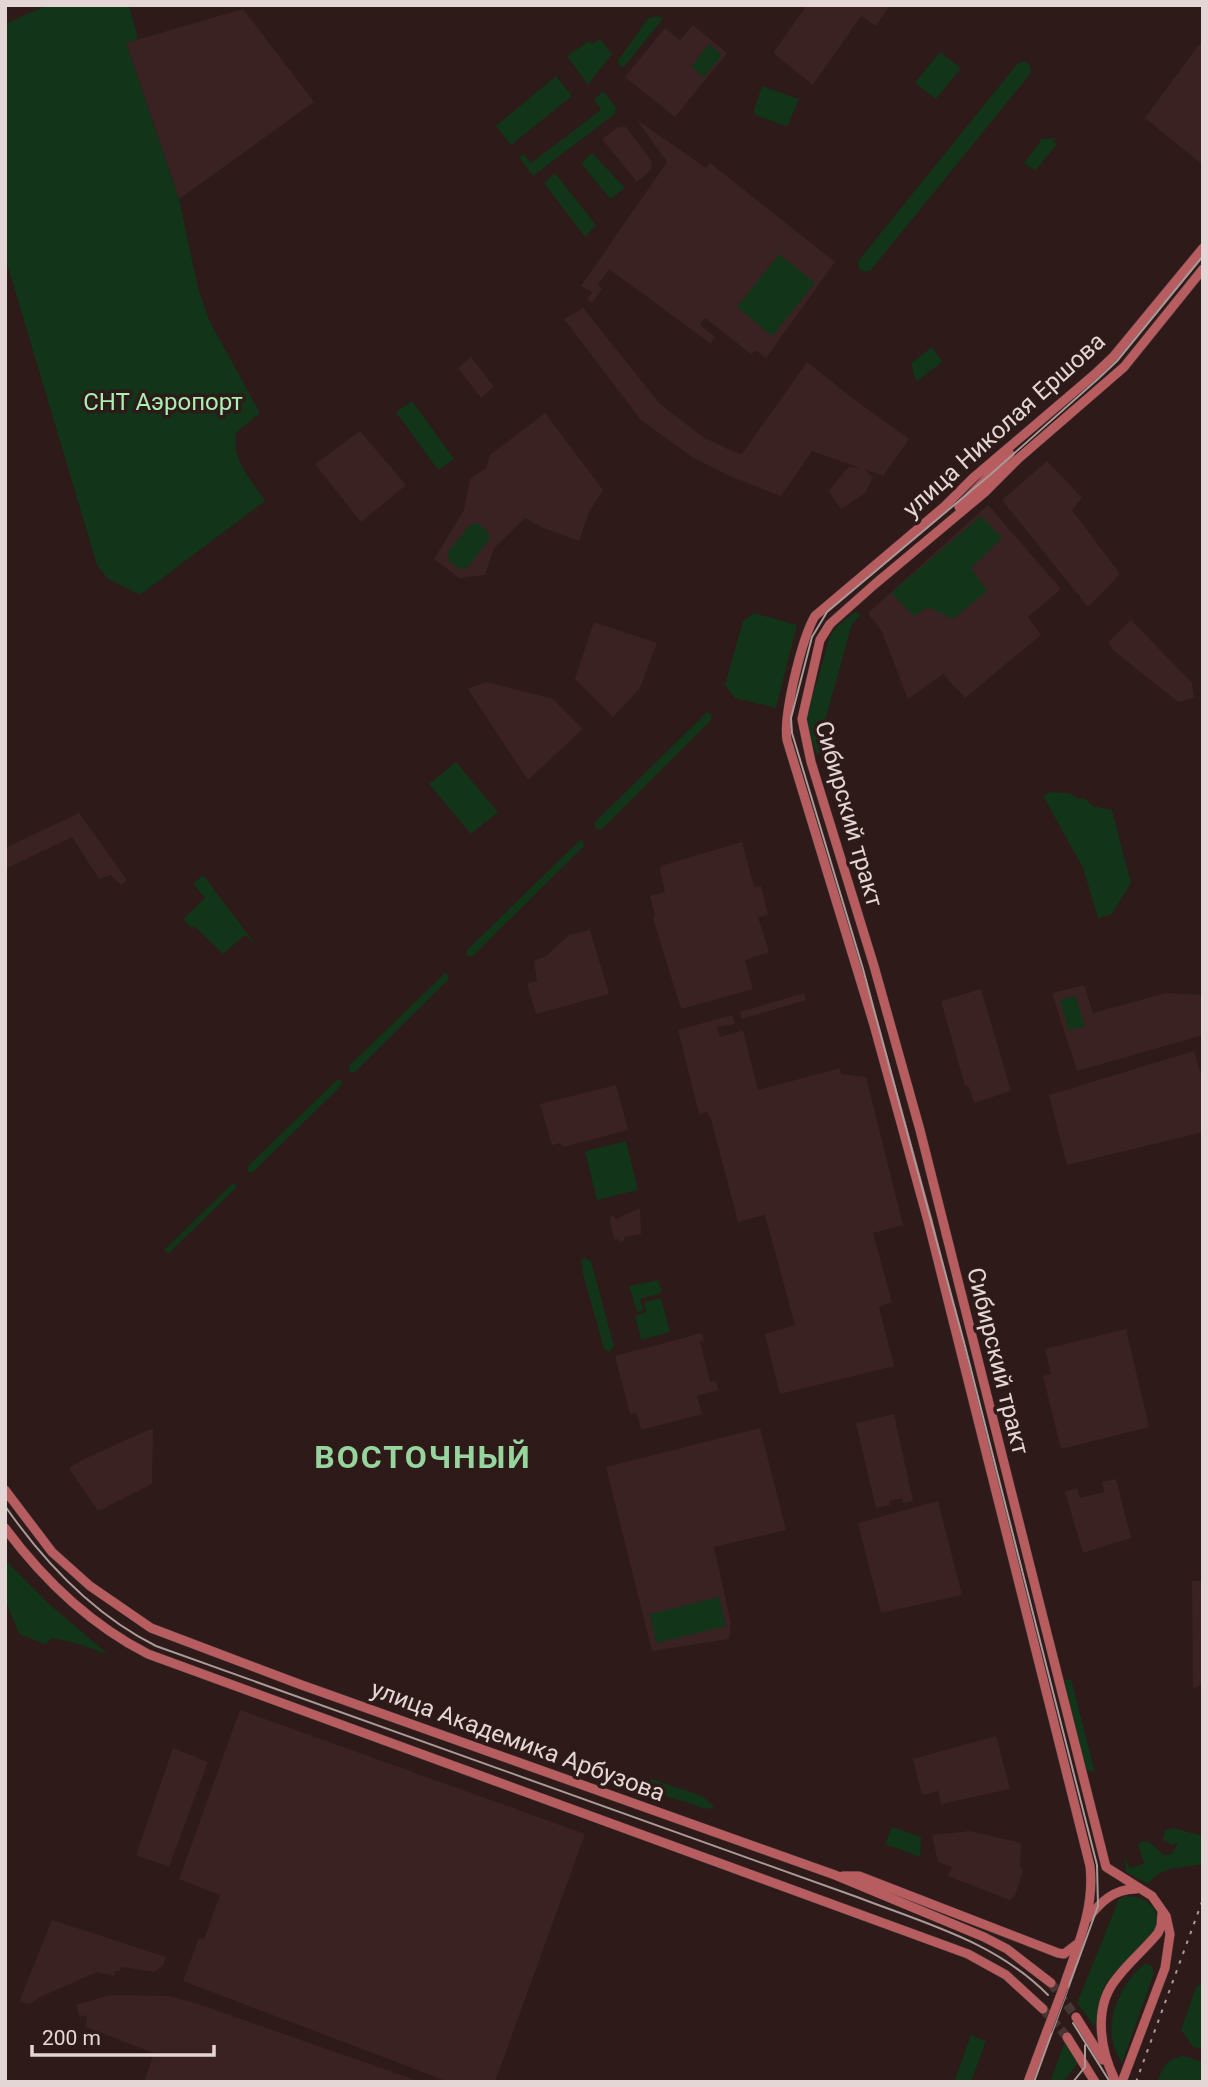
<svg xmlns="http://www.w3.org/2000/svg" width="1208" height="2087" font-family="Roboto,sans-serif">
  <rect width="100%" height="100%" fill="#2d1a19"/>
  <path fill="#3b2222" d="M807,5H890L876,26L861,16L813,85L773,53Z
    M243,9L314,102L179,199L126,43Z
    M693,25L727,53L675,117L625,77L665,28L680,40Z
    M1203,39V165L1145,118Z
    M637,120L706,168L710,163L835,262L766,358L755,350L751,354L705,318L700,325L715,337L710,343L609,269L598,285L602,289L592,303L587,300L592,292L581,286L667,162Z
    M618,127H626L652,162L651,170L637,182L602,139Z
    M583,308L660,404L703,437L732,451L742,454L807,362L851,397L909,439L883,476L864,469L873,477L865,493L841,509L829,491L848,467L860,468L812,451L781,496L732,477L692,457L641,420L564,319Z
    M471,357L494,387L481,398L458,368Z
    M545,413L603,490L589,512L579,541L541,527L525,518L494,548L485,575L459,578L434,559L464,510L470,479L486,468L490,455Z
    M360,431L406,485L361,522L315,464Z
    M1047,461L1082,498L1072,510L1120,574L1088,607L1002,500Z
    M988,505L1061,589L1028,617L1041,635L965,698L943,674L908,699L882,632L868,613Z
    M1131,620L1192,683L1194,698L1178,702L1114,651L1108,642Z
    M594,622L657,643L640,688L613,717L575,679Z
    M486,682L553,699L583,729L528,780L468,689Z
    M79,813L127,880L121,885L111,875L99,879L72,837L5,869V848Z
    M742,842L754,887L761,886L768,915L758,917L769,952L745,960L753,989L681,1009L653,918L655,916L650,896L665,892L660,870L661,866Z
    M590,930L609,994L536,1014L527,984L537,981L534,961L546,956L569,935Z
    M1084,985L1093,1013L1166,993L1203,995V1035L1077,1071L1052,993Z
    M981,989L1011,1091L974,1103L969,1087L965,1086L941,1001Z
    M804,993L806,1000L742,1019L740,1012Z
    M732,1015L735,1024L717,1027L720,1037L743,1030L758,1090L840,1068L841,1074L866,1077L903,1225L873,1233L892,1302L879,1307L894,1366L780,1394L765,1334L795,1325L765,1215L738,1222L711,1119L707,1112L699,1114L678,1030Z
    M1194,1051L1203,1081V1132L1067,1165L1049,1095Z
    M616,1085L628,1130L563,1147L561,1143L552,1145L540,1104Z
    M640,1208L641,1234L624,1237L625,1241L619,1242L618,1239L614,1240L610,1222L611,1216L613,1215L616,1219Z
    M1126,1329L1149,1427L1061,1449L1043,1376L1051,1374L1045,1349Z
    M702,1333L704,1341L700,1342L710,1382L716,1381L718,1390L697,1396L702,1414L641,1430L637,1413L630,1414L615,1356Z
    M894,1414L913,1501L903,1503L902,1498L889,1501L890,1505L876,1508L856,1423Z
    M153,1428L152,1484L98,1511L69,1468L84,1459Z
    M760,1428L786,1530L714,1547L731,1623L729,1639L652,1651L606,1467Z
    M1116,1479L1131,1538L1083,1553L1065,1492L1077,1488L1080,1498L1104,1492L1102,1482Z
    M938,1501L962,1595L881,1613L858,1523Z
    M1192,1581H1203V1685L1193,1688Z
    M240,1710L585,1834L495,2082H449L183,1981L199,1938L204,1939L220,1895L179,1879Z
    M996,1736L1010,1789L941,1804L938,1791L922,1795L913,1759Z
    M173,1748L208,1762L169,1867L136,1855Z
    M970,1831L1021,1843L1020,1866L1023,1871L1015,1895L1010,1900L948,1876L952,1867L938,1862L932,1835Z
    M52,1920L166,1957L163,1966L154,1972L121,1967L120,1971H115L113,1976L97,1972L40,1997L30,2004L19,2002Z
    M110,1995L169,1996L195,2003L421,2082H144L154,2053L86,2027L87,2015L80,2017L76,2005Z"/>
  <path fill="#123419" d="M48,5H129L138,39L126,43L179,199L198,288L210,322L260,413L236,433C231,460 251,479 265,501L140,595L107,578L97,565L5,257V24Z
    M659,16L663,19L623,68L617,62L648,18Z
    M600,39L612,54L588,85L567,56L589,41L592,44Z
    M709,44L722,55L704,77L691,67Z
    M940,52L961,68L936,99L915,83Z
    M1024,61L1030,65L1031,73L871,270L866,272L860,270L858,265L859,260L1018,63Z
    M556,76L572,96L511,145L496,126Z
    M762,86L799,99L788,125L785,126L755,115L754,110Z
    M603,91L616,107L615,114L533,176L519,157L523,154L531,163L601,110L594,100Z
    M1056,138L1053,141L1057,144L1035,171L1024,163L1040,142V139Z
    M592,153L625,188L610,199L581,163Z
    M555,173L596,225L585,237L544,183Z
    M779,254L815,283L772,336L737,307Z
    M932,347L942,362L916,382L911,363Z
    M412,401L454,459L438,470L396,412Z
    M981,516L1002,538L971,568L987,591L953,619L928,607L914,616L891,593Z
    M478,523L489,533V540L467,568L459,569L449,561L448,552L470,525Z
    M856,611L861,615L852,624L820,739L822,752L816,754L807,724V716L830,636L836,627Z
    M754,613L797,625L776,708L735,698L725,685L743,621Z
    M707,712L712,715L711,720L602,829H595V822Z
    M456,762L498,812L471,834L429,784Z
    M1051,792L1069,793L1079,799L1084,798L1093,806L1112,810L1131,883L1112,914L1098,918L1083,868L1043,796Z
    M580,840L584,842L583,847L473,956H467V950Z
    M203,875L256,945L245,935L223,954L194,926L192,928L183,919L205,898L193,884Z
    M445,973L449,975L448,980L355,1072H349V1066Z
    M1075,995L1085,1026L1069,1031L1060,1000Z
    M338,1079L342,1081L341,1086L253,1172H247L248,1166Z
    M626,1141L638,1190L597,1200L585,1151Z
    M233,1183L236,1185V1188L168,1254L164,1250Z
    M584,1258L591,1261L614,1346L609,1352L604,1349L583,1274L581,1260Z
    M658,1280L662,1293L640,1299L643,1310L637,1312L629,1286Z
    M661,1298L670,1332L641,1340L635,1316L646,1312L644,1302Z
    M5,1560L49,1604L109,1655L75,1643L52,1638L45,1644L19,1634L5,1599Z
    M719,1597L726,1626L656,1643L650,1614Z
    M1071,1679L1095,1772L1086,1770L1064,1680Z
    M652,1779L702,1796L714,1806L711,1809L703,1808L648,1790L646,1784Z
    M892,1827L921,1837L920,1857L885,1844Z
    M1174,1828L1203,1836V1864C1183,1869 1161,1865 1148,1884L1126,1872L1124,1856L1130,1868L1144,1864L1138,1844L1142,1841L1149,1842L1164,1855L1172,1854L1178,1842L1172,1845L1163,1840L1165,1830Z
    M1126,1896C1138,1897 1146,1898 1154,1909C1171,1932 1117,1966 1105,1985C1099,1997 1097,2014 1095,2027L1077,2003L1119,1899Z
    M1145,1964L1152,1966L1154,1973L1122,2063C1117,2054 1113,2047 1112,2037C1108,2012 1125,1978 1145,1964Z
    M1203,1982V2049L1193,2047L1181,2030L1196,1987Z
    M971,2035L986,2041L971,2082H954Z
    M1065,2041L1078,2063L1063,2082H1050Z
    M1184,2056L1203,2062V2082H1157C1164,2065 1166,2059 1184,2056Z"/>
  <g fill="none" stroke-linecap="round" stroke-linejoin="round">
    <path stroke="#483635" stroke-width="9" stroke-dasharray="9 4.5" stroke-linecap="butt" d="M1051,1983L1076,2017
      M1043,2009L1067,2037"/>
    <defs>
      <path id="major" d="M959,507L1010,454
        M5,1490L52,1552L90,1586L151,1628L299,1684L835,1875L984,1937L1007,1949L1051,1983
        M5,1528C43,1579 91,1625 148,1654L968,1954L1006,1975L1043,2009
        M843,1876H859L1058,1953L1064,1954L1077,1944
        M1087,1919C1101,1902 1113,1889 1136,1889
        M1064,1986C1077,1947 1095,1908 1090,1866L928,1221L874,1025L787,740C783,715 802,638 815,616L945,506L973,478L1095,374L1113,357L1203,248
        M1076,2017L1103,2060
        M1067,2037L1095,2082
        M1114,2078C1100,2048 1093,2006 1117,1978C1129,1962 1145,1949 1158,1933L1161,1926L1162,1913
        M1028,2082L1047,2031
        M1122,2082L1165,1968L1170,1934L1166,1916L1152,1896L1106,1867L920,1130L874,966L811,762L802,719L820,640L830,624L875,584L985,492L1019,458L1124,367L1203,269"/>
    </defs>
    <use href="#major" stroke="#463737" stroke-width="10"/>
    <use href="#major" stroke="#b75d5f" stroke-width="9"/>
    <path stroke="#a99a99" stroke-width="2" d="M5,1506C44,1562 94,1615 156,1646L857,1897C924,1923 996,1942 1048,1995
      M1073,2023L1110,2082
      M1034,2082L1098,1906L1097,1865L965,1346L863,969L792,733L791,718L812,637L827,612L991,474L1099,378L1117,361L1203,256
      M1073,2082L1085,2067V2045"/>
    <path stroke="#a99a99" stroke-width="2" stroke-dasharray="3.5 7" stroke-linecap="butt" d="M1136,2082L1203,1899"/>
    <defs>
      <path id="major-bridge" d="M1047,2031L1064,1986"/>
    </defs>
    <use href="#major-bridge" stroke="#463737" stroke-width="10" stroke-linecap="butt"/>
    <use href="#major-bridge" stroke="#b75d5f" stroke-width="9"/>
  </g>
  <g text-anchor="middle" stroke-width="7" stroke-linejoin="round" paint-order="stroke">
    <g font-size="24" fill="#a8efb2" stroke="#2d1a19">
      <text x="163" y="410">СНТ Аэропорт</text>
    </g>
    <g font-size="24" fill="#e3d6d5" stroke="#2d1a19">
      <text transform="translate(1004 425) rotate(-42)" y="8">улица Николая Ершова</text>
      <text transform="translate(849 814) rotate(74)" y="8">Сибирский тракт</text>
      <text transform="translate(998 1361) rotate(76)" y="8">Сибирский тракт</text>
      <text transform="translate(518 1741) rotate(20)" y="8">улица Академика Арбузова</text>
    </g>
    <g font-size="32" font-weight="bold" letter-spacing="2" fill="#96d59e" stroke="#2d1a19">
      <text x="423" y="1468">ВОСТОЧНЫЙ</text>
    </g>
  </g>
  <rect width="1208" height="2087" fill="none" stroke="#e3d6d5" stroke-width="14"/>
  <path d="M32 2045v10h182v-10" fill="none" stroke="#e3d6d5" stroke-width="3.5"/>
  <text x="42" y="2045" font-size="21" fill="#e3d6d5" stroke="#2d1a19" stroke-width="5" paint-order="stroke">200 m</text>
</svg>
